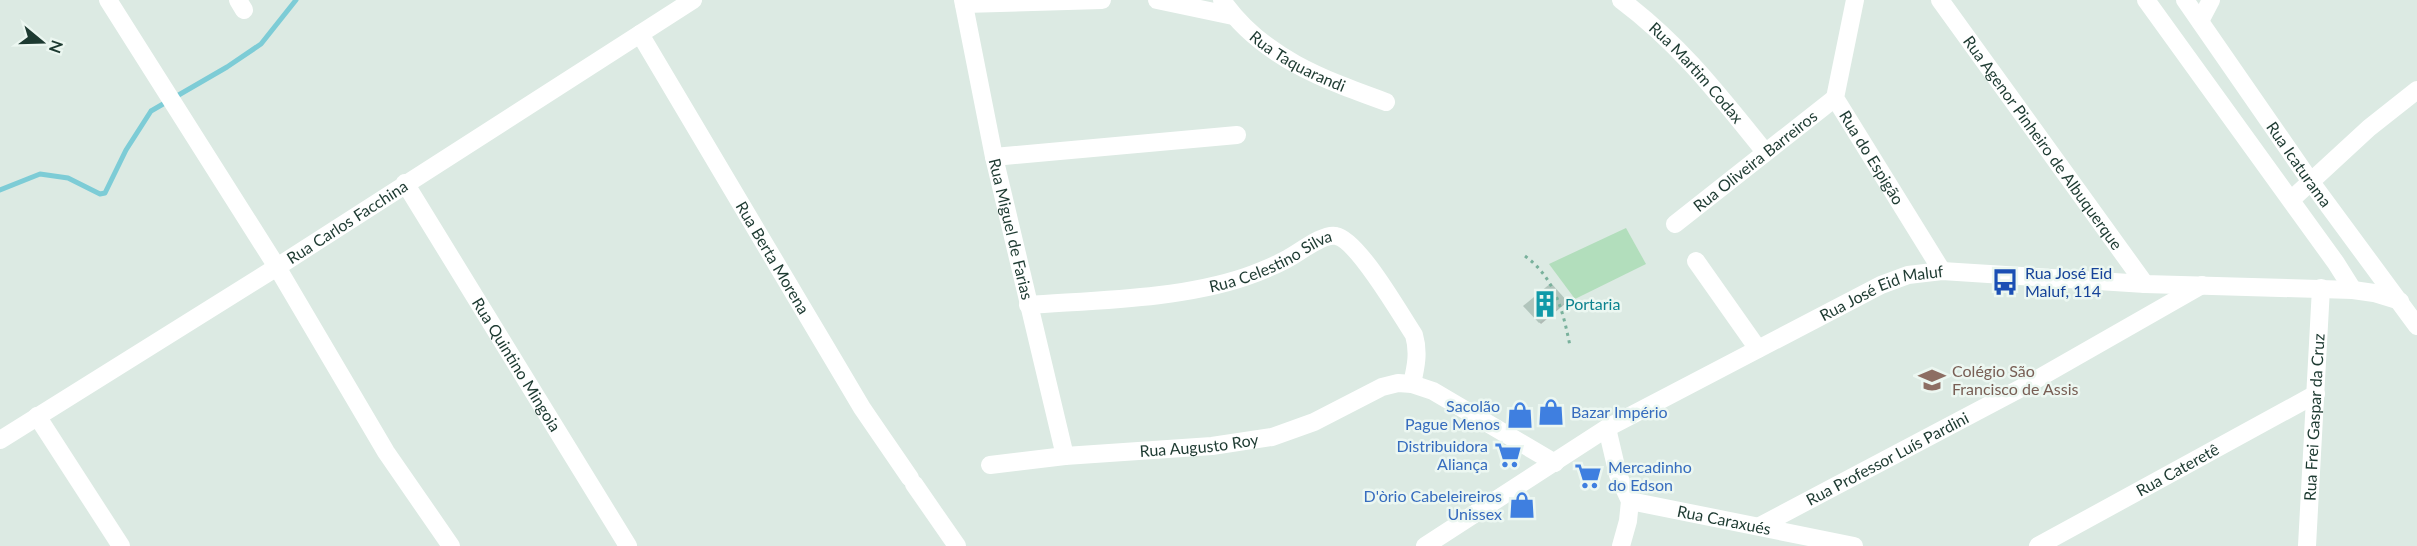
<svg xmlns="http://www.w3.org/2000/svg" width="2417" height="546" font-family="Lato,sans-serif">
  <rect width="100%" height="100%" fill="#dceae3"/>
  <path fill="#b2debc" d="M1626,228L1646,264L1575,299L1549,264Z"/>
  <path fill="#0003" d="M1565,302L1566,303L1541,324L1526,308Z"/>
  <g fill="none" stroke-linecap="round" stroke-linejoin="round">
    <path stroke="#7dccd6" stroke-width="5" d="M0,190L40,174L68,178L100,194L105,193L126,150L151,111L227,67L261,44L296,0"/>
  </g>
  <path fill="#b1c5bc" d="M1551,283L1567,301L1539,323L1523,306Z"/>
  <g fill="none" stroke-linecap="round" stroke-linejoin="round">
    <path stroke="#79b19c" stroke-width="3" stroke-dasharray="3 4.5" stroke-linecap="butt" d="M1525,256C1555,278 1563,311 1570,346"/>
    <g stroke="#fff" stroke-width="18">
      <path d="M108,0L277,267L386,452L451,546"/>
      <path d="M238,0L244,10"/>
      <path id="s1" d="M963,0L994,157L1065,456"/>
      <path d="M1157,0L1233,16"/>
      <path id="s2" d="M1222,0C1261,57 1325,80 1386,102"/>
      <path id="s3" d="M1621,0C1680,44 1719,95 1765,152"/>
      <path id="s4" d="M1855,0L1835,98L1942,271"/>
      <path id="s5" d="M1940,0L2145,284"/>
      <path d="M964,4L1102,0"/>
      <path d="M2200,21L2211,0"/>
      <path id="s6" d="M640,34L862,408L910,478"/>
      <path d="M994,157L1237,135"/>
      <path id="s7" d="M405,183L628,546"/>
      <path d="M2291,200L2369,128L2417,90"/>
      <path id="s8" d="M1675,224L1835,98"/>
      <path d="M1696,261L1758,349"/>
      <path id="s9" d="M1028,305C1097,300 1180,299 1245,277C1259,272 1274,266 1287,259C1299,253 1323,233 1336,236C1358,240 1400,314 1414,335C1419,352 1416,366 1412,384"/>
      <path d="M37,416L121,546"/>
      <path d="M1607,428L1618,475L1630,501L1628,521L1621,546"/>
      <path id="s10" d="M0,440L277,267L693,0"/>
      <path id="s11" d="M990,465L1065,456L1212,446L1272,437L1314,422L1382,387L1398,383L1412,384L1433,391L1555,463"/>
      <path d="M914,484L957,546"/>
      <path id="s12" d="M1630,501L1854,546"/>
      <path id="s13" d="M1760,526L2025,386L2202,285"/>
      <path id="s14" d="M2038,546L2316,394"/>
      <path id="s15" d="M2307,546L2321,288"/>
    </g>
    <g stroke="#fff" stroke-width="18">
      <path d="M2146,0L2336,263L2353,290"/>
      <path id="s16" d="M2185,0L2311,182L2417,326"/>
      <path id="s17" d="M1425,546L1607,428L1881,285L1908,275L1942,271L2145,284L2353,290L2374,293L2400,301"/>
    </g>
  </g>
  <defs>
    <symbol id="bus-bare" viewBox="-9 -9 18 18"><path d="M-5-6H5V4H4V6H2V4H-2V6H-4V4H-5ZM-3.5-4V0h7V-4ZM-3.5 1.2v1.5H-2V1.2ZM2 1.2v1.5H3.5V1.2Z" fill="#1a4fb4" stroke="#ecf7f1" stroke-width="2.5" paint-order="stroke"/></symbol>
    <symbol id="building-bare" viewBox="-9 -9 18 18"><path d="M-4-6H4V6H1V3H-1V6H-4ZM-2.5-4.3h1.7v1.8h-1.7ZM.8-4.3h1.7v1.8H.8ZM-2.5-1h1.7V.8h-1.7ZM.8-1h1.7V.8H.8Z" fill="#0f9aa8" stroke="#ecf7f1" stroke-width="2.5" paint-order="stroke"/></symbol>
    <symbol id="school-bare" viewBox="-9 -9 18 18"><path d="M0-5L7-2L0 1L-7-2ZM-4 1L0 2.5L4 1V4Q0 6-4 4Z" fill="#8d6e63" stroke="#ecf7f1" stroke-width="2.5" paint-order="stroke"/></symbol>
    <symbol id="shop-bare" viewBox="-9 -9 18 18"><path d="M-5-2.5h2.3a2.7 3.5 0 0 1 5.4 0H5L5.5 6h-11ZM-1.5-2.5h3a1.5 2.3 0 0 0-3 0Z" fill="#3f7fe0" stroke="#ecf7f1" stroke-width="2.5" paint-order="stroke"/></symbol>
    <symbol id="supermarket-bare" viewBox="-9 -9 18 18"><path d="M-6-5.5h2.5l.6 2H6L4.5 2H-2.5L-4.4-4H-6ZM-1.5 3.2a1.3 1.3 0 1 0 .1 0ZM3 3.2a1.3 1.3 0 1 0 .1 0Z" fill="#3f7fe0" stroke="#ecf7f1" stroke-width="2.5" paint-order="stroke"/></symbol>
  </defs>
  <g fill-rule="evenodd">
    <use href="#bus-bare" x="1986" y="263" width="38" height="38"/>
    <use href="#building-bare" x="1526" y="285" width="38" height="38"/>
    <use href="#school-bare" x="1913" y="361" width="38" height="38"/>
    <use href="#shop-bare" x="1532" y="393" width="38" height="38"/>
    <use href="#shop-bare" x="1501" y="396" width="38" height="38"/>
    <use href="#supermarket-bare" x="1489" y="436" width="38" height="38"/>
    <use href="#supermarket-bare" x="1569" y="457" width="38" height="38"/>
    <use href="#shop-bare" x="1503" y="486" width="38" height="38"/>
  </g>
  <g text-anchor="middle" stroke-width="5" stroke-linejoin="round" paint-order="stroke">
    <g font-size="16" fill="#1d3a31" stroke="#ecf7f1">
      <text dy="6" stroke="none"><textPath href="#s2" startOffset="99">Rua Taquarandi</textPath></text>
      <text dy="6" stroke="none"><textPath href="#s3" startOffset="105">Rua Martim Codax</textPath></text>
      <text dy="6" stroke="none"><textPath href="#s5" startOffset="176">Rua Agenor Pinheiro de Albuquerque</textPath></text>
      <text dy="6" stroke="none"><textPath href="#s4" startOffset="170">Rua do Espigão</textPath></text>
      <text dy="6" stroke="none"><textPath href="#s8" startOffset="102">Rua Oliveira Barreiros</textPath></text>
      <text dy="6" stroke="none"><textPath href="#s16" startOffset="200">Rua Icaturama</textPath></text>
      <text dy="6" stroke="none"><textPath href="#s10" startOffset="410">Rua Carlos Facchina</textPath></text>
      <text dy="6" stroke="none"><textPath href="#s1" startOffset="234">Rua Miguel de Farias</textPath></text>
      <text dy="6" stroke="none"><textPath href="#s6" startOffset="260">Rua Berta Morena</textPath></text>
      <text dy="6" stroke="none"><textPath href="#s9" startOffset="249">Rua Celestino Silva</textPath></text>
      <text dy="6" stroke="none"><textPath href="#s17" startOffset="524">Rua José Eid Maluf</textPath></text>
      <text dy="6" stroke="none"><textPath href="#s7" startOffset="213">Rua Quintino Mingoia</textPath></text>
      <text dy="6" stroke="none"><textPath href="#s15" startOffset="129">Rua Frei Gaspar da Cruz</textPath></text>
      <text dy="6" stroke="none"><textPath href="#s11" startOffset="210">Rua Augusto Roy</textPath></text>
      <text dy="6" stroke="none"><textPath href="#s13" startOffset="144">Rua Professor Luís Pardini</textPath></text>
      <text dy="6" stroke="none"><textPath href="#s14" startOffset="159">Rua Cateretê</textPath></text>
      <text dy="6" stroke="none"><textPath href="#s12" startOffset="96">Rua Caraxués</textPath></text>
    </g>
    <g font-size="16" fill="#164399" stroke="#ecf7f1" text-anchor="start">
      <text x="2025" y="279">Rua José Eid<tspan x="2025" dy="18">Maluf, 114</tspan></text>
    </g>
    <g font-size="16" fill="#0d838f" stroke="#ecf7f1" text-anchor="start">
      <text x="1565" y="310">Portaria</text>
    </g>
    <g font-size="16" fill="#785e54" stroke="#ecf7f1" text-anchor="start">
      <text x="1952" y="377">Colégio São<tspan x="1952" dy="18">Francisco de Assis</tspan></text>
    </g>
    <g font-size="16" fill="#366cbe" stroke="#ecf7f1" text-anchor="end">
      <text x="1500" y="412">Sacolão<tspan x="1500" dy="18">Pague Menos</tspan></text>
      <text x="1571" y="418" text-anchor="start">Bazar Império</text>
      <text x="1488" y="452">Distribuidora<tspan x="1488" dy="18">Aliança</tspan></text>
      <text x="1608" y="473" text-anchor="start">Mercadinho<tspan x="1608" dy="18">do Edson</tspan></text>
      <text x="1502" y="502">D'òrio Cabeleireiros<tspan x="1502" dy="18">Unissex</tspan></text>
    </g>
  </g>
  <g transform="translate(42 42) rotate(109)" stroke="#ecf7f1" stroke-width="4.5" paint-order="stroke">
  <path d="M0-4.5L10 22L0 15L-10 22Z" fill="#1d3a31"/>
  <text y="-9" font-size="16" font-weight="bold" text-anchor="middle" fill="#1d3a31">N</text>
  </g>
</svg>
